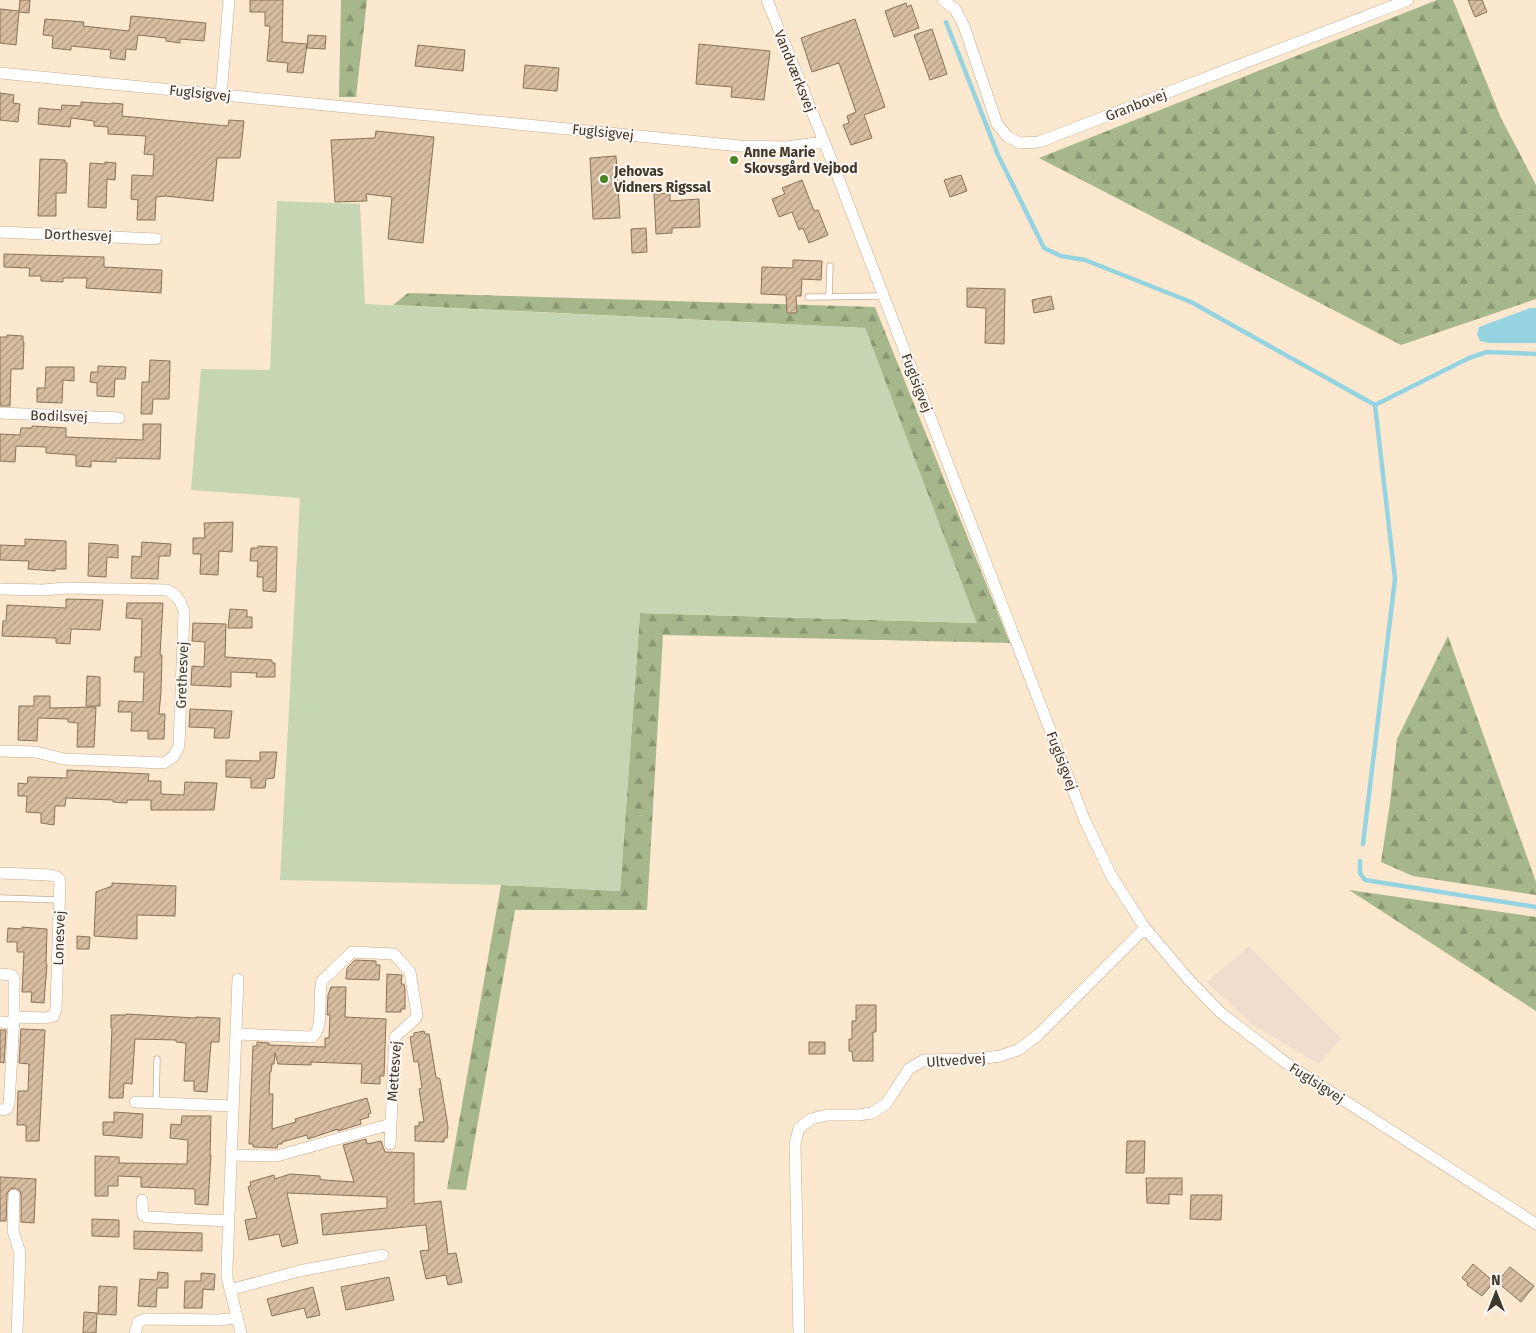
<svg xmlns="http://www.w3.org/2000/svg" width="1536" height="1333" font-family="'Fira Sans',sans-serif">
  <defs>
    <pattern id="forest-firs" width="22" height="20" patternUnits="userSpaceOnUse" patternTransform="scale(1.25)"><rect width="22" height="20" fill="#a6b88b"/><path d="M5 1l3.5 6h-7zM16 11l3.5 6h-7z" fill="#899672"/></pattern>
    <pattern id="building-hatch" width="6" height="6" patternUnits="userSpaceOnUse" patternTransform="scale(1.25)"><rect width="6" height="6" fill="#d8bea1"/><path d="M-1 1l2-2M0 6l6-6M5 7l2-2" fill="none" stroke="#b19b83"/></pattern>
  </defs>
  <rect width="100%" height="100%" fill="#fce7cf"/>
  <path fill="#f1dcce" d="M1249,946L1341,1038L1319,1064L1250,1023L1207,982Z"/>
  <path fill="url(#forest-firs)" d="M341,0H367L356,97H339Z
    M1437,0H1453L1501,118L1536,185V299L1401,345L1039,158Z
    M408,293L875,307L1010,643L663,635L647,910H515L466,1190L447,1189L501,885L620,891L640,613L976,623L865,328L393,305Z
    M1448,636L1536,882V895L1413,876L1381,862L1390,803L1397,739Z
    M1349,890L1536,917V1011Z"/>
  <path fill="#c7d6b2" d="M277,201L360,204L365,304L865,328L977,623L640,613L620,891L501,885L280,880L300,498L191,490L201,369L270,370Z"/>
  <path fill="#96d3e1" d="M1530,308H1536V343H1489L1480,341L1477,334L1479,327Z"/>
  <g fill="none" stroke-linecap="round" stroke-linejoin="round">
    <path stroke="#96d3e1" stroke-width="4.5" d="M946,22L998,155L1044,248L1061,256L1085,260L1191,302L1375,405L1395,579L1363,844
      M1375,405L1469,358L1487,352L1536,354
      M1360,861V873L1365,880L1536,907"/>
  </g>
  <path fill="url(#building-hatch)" stroke="#897257" d="M20,0H30L29,13L19,12L16,45L0,43V9L19,11Z
    M250,0H283L282,42L307,44L303,73L287,72L288,63L267,61L270,26H265V12H250Z
    M1468,0H1482L1487,12L1475,17Z
    M906,3L907,7L911,5L919,28L894,37L885,11Z
    M131,16L206,23L204,41L180,39V43L166,41V38L138,35L136,50L126,49L125,60L110,58L111,50L71,46V50L52,48L53,36L43,35L45,19L84,22L83,26L129,31Z
    M855,19L885,107L864,115L872,138L851,145L843,125L849,123L847,116L856,112L839,63L812,72L801,38Z
    M932,29L947,74L930,80L914,35Z
    M308,35L326,36L325,49L307,48Z
    M699,44L770,51L764,100L731,97L732,87L696,84Z
    M418,45L465,50L463,71L415,66Z
    M525,65L559,68L557,91L523,88Z
    M0,93L14,95L13,103L20,104L18,122L0,120Z
    M81,102L111,104L112,103L123,104L122,116L228,126L229,120L244,121L240,158H217L213,201L165,196L156,197L155,220H137L138,200L131,199L132,175L153,176L154,155L144,154L146,136L108,134V127L94,126V121L71,118L70,127L38,124L39,108L61,110L62,105L81,106Z
    M376,131L434,137L423,243L388,239L392,197L366,194L367,201L335,202L331,140L375,138Z
    M616,156L620,218L593,219L590,158Z
    M40,159L65,160V163H67L66,193H56V216H38Z
    M105,162L116,163L115,180L107,179L106,208L88,207L90,163L105,164Z
    M961,175L967,191L950,197L944,180Z
    M802,180L814,211L818,210L828,235L809,243L803,228L799,230L792,212L779,217L772,199L785,194L782,188Z
    M670,193V201L699,199L700,227L672,228V233L656,234L654,194Z
    M646,228L647,252L632,253L631,229Z
    M4,254L104,257V267L162,270L161,293L86,288L87,278H63V282L41,281V276H29L30,268L4,267Z
    M793,260L822,261L821,280L802,279L801,296H796L797,313H787L786,295L761,294L762,267L793,268Z
    M967,288L1005,289L1004,344L985,343L986,308L967,307Z
    M1051,296L1054,309L1034,313L1032,300Z
    M7,335L23,336V342H24L23,369H11L10,406H0V337H7Z
    M150,360L170,361L169,399H153L152,414H141L142,382H149Z
    M98,366L126,367L125,379H115L114,397L97,396V383L90,382L91,372H98Z
    M46,367H74V381L63,380L62,403L37,402V388H45Z
    M143,424H161L160,459L116,458V462L91,461V467L76,466V455L46,453V447L16,446L15,462L0,461V434L20,435L21,428H32V426L66,428V437L143,440Z
    M233,522L232,552L219,551L218,575L200,574L201,554H193V538H205L204,523Z
    M25,539L66,541V569H55V571L28,569L29,561L0,560V545L25,546Z
    M142,542L171,544L170,556H159L158,579L131,578L132,556L141,557Z
    M89,543L118,545V558L107,557L106,577L88,576Z
    M258,546L277,547L276,592L263,591V577H257L258,561H250L251,548H258Z
    M66,599L103,600L100,630L71,629L70,644L56,643V638L2,636L3,621H6L7,605L66,608Z
    M127,603H163L160,655H162L161,692L159,714H165L164,739H148V731H131L132,712H118L119,701L143,702L144,672H134L135,657H141L142,619L126,618Z
    M230,609L247,610V617H252V628H228Z
    M193,623L226,624L225,657L272,660V663H275V677H256L257,673L231,672V687L191,685L192,666L204,667L205,642L192,641Z
    M87,676L100,677V706H86Z
    M34,696H50V708L96,707L94,747H77L78,723L68,722V719L38,718L37,741L18,740L19,706H34Z
    M190,709L232,711L229,738H214L215,728L189,727Z
    M260,752H277L274,778L266,779L265,788H251V778L226,777V760L260,761Z
    M67,770L149,774L148,781H161V794L184,795L185,782L217,783L214,810H151V800H127V803L113,802V800L66,798L65,806H55L54,825L41,823V813L26,812L27,796H18V783L27,784L28,777L67,778Z
    M112,883L176,886L175,916L137,915V939L94,936L96,892L112,886Z
    M22,927L47,929L46,964H47L44,1003L31,1002L32,992H22L24,952H17V942H7L8,928L22,929Z
    M77,936L90,937L89,949H77Z
    M355,960L376,961V965H380L379,980L346,979L347,968Z
    M387,974L402,975L401,984H404L405,990V1009H401V1012H386Z
    M331,987H346L345,1017L386,1019L384,1076H380V1084L361,1083L362,1064L311,1062V1065L278,1064L275,1053L274,1064H272L271,1072H270L269,1094H273L272,1129L296,1122L295,1119L367,1098L371,1113L368,1114L369,1117L360,1120L361,1124L338,1131V1129L308,1139L307,1135L282,1142V1144H278L277,1148L253,1147V1144H249L253,1046H257V1042L269,1043V1045L325,1047V1038H329L330,1015H327L328,995Z
    M856,1005H876V1032H873V1061H853L852,1051H849V1039H852V1021H856Z
    M126,1014L195,1018L196,1017L220,1018L219,1042H211L207,1092L194,1091V1081H184L186,1043L176,1042V1040L135,1039L132,1084L124,1083L123,1098H109L112,1028H111V1015H126Z
    M21,1029L45,1030L39,1141H26V1125H17L18,1091H28L29,1064L19,1063Z
    M0,1030H6L4,1063L0,1062Z
    M424,1031L425,1034H429L436,1077L440,1079L448,1127L447,1138H444V1142L415,1141V1126H419V1122H424L419,1089L422,1088L418,1061L414,1062L410,1037L414,1036V1033Z
    M809,1042H825V1054H809Z
    M114,1112L143,1114L142,1138L103,1135V1122H114Z
    M182,1116H211L210,1155H211L208,1205L195,1204V1189L141,1187V1177L118,1176V1186H108V1196H95V1156L119,1157V1163L187,1164L188,1140L170,1138L171,1124L181,1125Z
    M366,1139L367,1144L381,1141L385,1152L414,1153V1204L441,1201L448,1254L456,1253L462,1282L448,1285L446,1275L426,1279L420,1251L429,1250L426,1225L323,1235L321,1214L387,1208V1197L287,1193L298,1243L282,1247L279,1234L249,1240L245,1220L257,1218L248,1187L251,1186L250,1182L274,1175L275,1179L290,1174L320,1176V1179L324,1180L354,1182L343,1145Z
    M1127,1141H1145L1144,1173H1126Z
    M0,1177L36,1179L34,1223L21,1222V1195L20,1191L15,1188L10,1189L7,1194L6,1221H0Z
    M1146,1178H1182V1195L1169,1194V1204L1147,1203Z
    M1191,1195H1222L1221,1220L1190,1219Z
    M92,1219L119,1220V1237L92,1236Z
    M134,1231L202,1233V1251L134,1249Z
    M1473,1264L1494,1282L1482,1296L1467,1285L1468,1283L1462,1278Z
    M1510,1267L1534,1286L1521,1302L1497,1282Z
    M158,1272L168,1273V1288H157L156,1307L138,1306L140,1279L157,1280Z
    M201,1273L215,1274L214,1290L203,1289L202,1308H184L185,1281H201Z
    M389,1277L394,1300L346,1310L341,1287Z
    M99,1286L117,1287L116,1315L98,1314Z
    M313,1287L320,1315L307,1318L304,1308L272,1316L267,1299Z
    M84,1312L97,1313L96,1333H83Z"/>
  <g fill="none" stroke-linecap="round" stroke-linejoin="round">
    <defs>
      <path id="lane" d="M808,297L883,296
        M829,297L830,266
        M0,898L60,900
        M156,1103L157,1059"/>
      <path id="street" d="M767,0L831,159L1085,821L1112,877L1145,928L1189,980L1221,1013L1286,1063L1536,1224
        M943,0L955,9L964,26L997,124L1008,137L1020,143L1039,142L1408,0
        M0,73L740,146L786,147L824,142
        M221,95L229,0
        M0,232L156,239
        M0,413L119,418
        M0,589L43,590L66,588L167,590C177,595 181,601 184,612L179,746L174,756L164,763L64,759L36,752L0,751
        M0,873L50,875L57,877L60,880L56,1009L54,1016L45,1018L14,1017V978L11,975L0,974
        M238,979L227,1268V1277L241,1333
        M0,1022L13,1023
        M236,1034L312,1037C325,1029 317,996 322,981L352,952L394,954L410,972L417,1015L416,1018L395,1037L390,1144
        M135,1102L233,1106
        M0,1110L7,1109L9,1104L14,1017
        M232,1155L277,1156L391,1124
        M14,1195L13,1231L20,1253L17,1333
        M142,1200L143,1215L147,1217L229,1221
        M230,1290L299,1271L383,1255
        M135,1333L138,1322L145,1319L219,1320L237,1318
        M799,1333L795,1144L799,1128L811,1119L827,1115H858L872,1113L886,1104L909,1069L924,1060L978,1059L1000,1056L1018,1050L1038,1035L1145,928"/>
    </defs>
    <use href="#lane" stroke="#c4ac8f" stroke-width="7"/>
    <use href="#street" stroke="#c4ac8f" stroke-width="12"/>
    <use href="#lane" stroke="#fff" stroke-width="5.5"/>
    <use href="#street" stroke="#fff" stroke-width="11"/>
  </g>
  <g fill="#488524" stroke="#fcf7f1" stroke-width="2">
    <circle cx="734" cy="160" r="5"/>
    <circle cx="604" cy="179" r="5"/>
  </g>
  <g text-anchor="middle" stroke-width="4" stroke-linejoin="round" paint-order="stroke">
    <g font-size="14" fill="#41372b" stroke="#fcf7f1">
      <text transform="translate(795 71) rotate(68)" y="5">Vandværksvej</text>
      <text transform="translate(200 93) rotate(6)" y="5">Fuglsigvej</text>
      <text transform="translate(1136 105) rotate(-21)" y="5">Granbovej</text>
      <text transform="translate(603 132) rotate(6)" y="5">Fuglsigvej</text>
      <text transform="translate(78 235) rotate(2)" y="5">Dorthesvej</text>
      <text transform="translate(917 383) rotate(69)" y="5">Fuglsigvej</text>
      <text transform="translate(59 416) rotate(2)" y="5">Bodilsvej</text>
      <text transform="translate(182 675) rotate(-88)" y="5">Grethesvej</text>
      <text transform="translate(1062 761) rotate(69)" y="5">Fuglsigvej</text>
      <text transform="translate(59 938) rotate(-88)" y="5">Lonesvej</text>
      <text transform="translate(956 1060) rotate(-4)" y="5">Ultvedvej</text>
      <text transform="translate(394 1071) rotate(-86)" y="5">Mettesvej</text>
      <text transform="translate(1317 1083) rotate(33)" y="5">Fuglsigvej</text>
    </g>
    <g font-size="14" font-weight="bold" fill="#41372b" stroke="#fcf7f1" text-anchor="start">
      <text x="744" y="157">Anne Marie<tspan x="744" dy="16">Skovsgård Vejbod</tspan></text>
      <text x="614" y="176">Jehovas<tspan x="614" dy="16">Vidners Rigssal</tspan></text>
    </g>
  </g>
  <g transform="translate(1496 1293)" stroke="#fcf7f1" stroke-width="4" paint-order="stroke">
  <path d="M0-4L9 19L0 12L-9 19Z" fill="#41372b"/>
  <text y="-8" font-size="14" font-weight="bold" text-anchor="middle" fill="#41372b">N</text>
  </g>
</svg>
